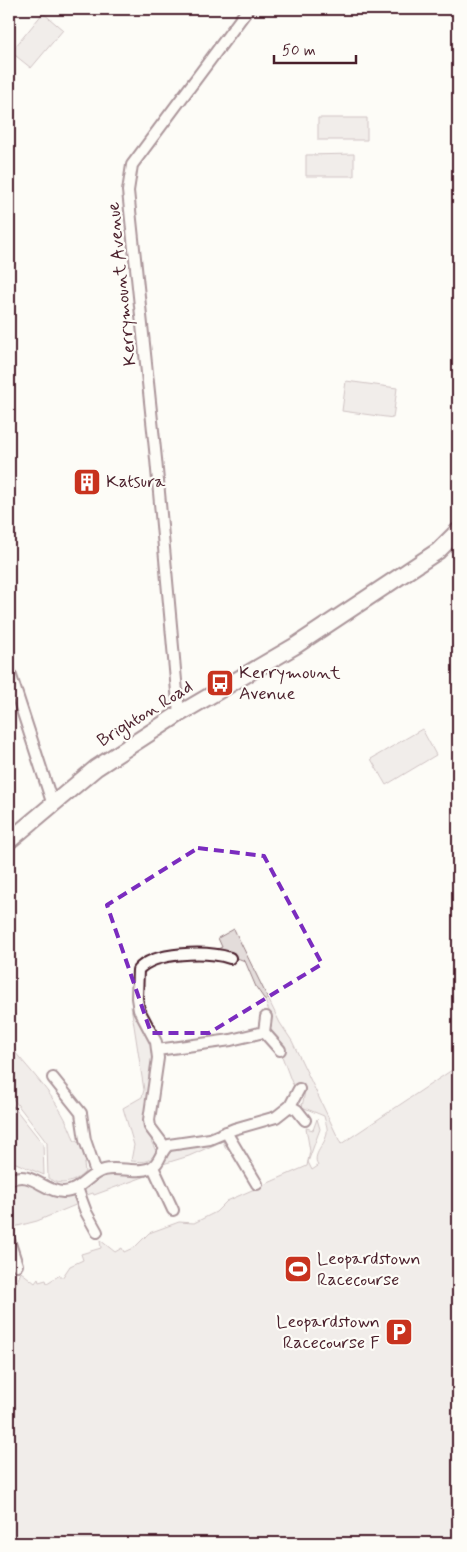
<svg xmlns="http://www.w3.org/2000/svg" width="467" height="1552" font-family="Mynerve,sans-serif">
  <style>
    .green { fill: #e3dcda; stroke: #967e82 }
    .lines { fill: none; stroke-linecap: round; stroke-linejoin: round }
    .street-casing { stroke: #4a1f2b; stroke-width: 14 }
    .secondary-casing { stroke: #4a1f2b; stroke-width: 19 }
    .street { stroke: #fdfcf7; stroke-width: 10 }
    .secondary { stroke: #fdfcf7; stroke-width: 15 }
    .marked { fill: none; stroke: #7b2cbf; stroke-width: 4; stroke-dasharray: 10 6; stroke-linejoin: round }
    .labels { text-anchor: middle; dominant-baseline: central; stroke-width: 4.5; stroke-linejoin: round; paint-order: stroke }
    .street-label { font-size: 18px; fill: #4a1f2b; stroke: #fdfcf7 }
    .poi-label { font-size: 18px; fill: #4a1f2b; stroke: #fdfcf7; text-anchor: start }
  </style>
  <rect width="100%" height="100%" fill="#fdfcf7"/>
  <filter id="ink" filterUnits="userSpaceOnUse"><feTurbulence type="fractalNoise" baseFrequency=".02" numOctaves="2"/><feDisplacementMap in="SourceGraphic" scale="10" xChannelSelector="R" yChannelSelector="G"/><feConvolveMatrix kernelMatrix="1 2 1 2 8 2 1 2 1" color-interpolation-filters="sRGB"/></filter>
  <g filter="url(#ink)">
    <path class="green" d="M43,13L63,30L31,68L11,52Z
      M318,118H367V140H318Z
      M354,154V176H306V155Z
      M346,381L397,388L393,418L342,411Z
      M422,729L436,755L386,785L371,759Z
      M234,929L280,1023L292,1041L341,1144L458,1066V1543H9V1293L13,1291L21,1272L35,1283L38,1279L39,1282L46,1280L47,1283L60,1275L62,1278L70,1266L83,1260L81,1254L101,1248L100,1240L115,1252L122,1248L124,1252L135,1247L149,1233L179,1222L194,1223L216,1212L227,1201L307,1166L310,1151L306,1128L313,1130L317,1119L320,1129L308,1162L312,1170L318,1166C311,1153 326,1146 327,1132C328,1128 325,1121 324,1116L302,1107L305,1091L295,1087L292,1083L280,1051L285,1049L270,1033L271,1017L265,1000L256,987L245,961L216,950L222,947L218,938Z
      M131,1006H134L151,1044L154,1058L148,1133L153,1139L151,1141L156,1151C151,1163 143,1162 131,1161L134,1145L123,1108L142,1097L144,1090Z
      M9,1045C33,1074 62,1103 74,1140L81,1144L87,1163L84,1164L85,1172C74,1183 61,1187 48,1178L47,1143L14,1100L9,1097Z
      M9,1101L43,1144L44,1175L11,1161L9,1158Z
      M222,1140L229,1148L226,1149L223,1141L189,1156L163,1164L169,1154L174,1149Z
      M110,1173L147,1174L149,1175L94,1195L93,1193L84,1196C83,1184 99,1176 110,1173Z
      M15,1182H28L71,1195L78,1204L37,1221L10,1228L9,1185Z"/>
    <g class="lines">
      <g class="street-casing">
        <path id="street" d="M9,670L52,802
          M179,714L156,459L128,191L132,165L248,9
          M266,1017L264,1032L280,1050
          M157,1050L231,1040L264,1032
          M53,1078L81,1113L85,1140L96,1172
          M290,1106L297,1110L305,1120
          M226,1132L257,1184
          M165,1147L150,1127L149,1120L158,1058L156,1042L139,1010L137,998L138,970C154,951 208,951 230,958
          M153,1167L173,1210
          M9,1180C31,1169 42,1191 63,1192C80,1192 88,1174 104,1170C118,1166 136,1174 150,1168C161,1164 160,1150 169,1145L210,1139L234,1129L276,1117L290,1106L299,1089
          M77,1188L86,1212L97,1232
          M9,1240L17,1265"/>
      </g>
      <g class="secondary-casing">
        <path id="secondary" d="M9,841L96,768L179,714L295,646L438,551L458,531"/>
      </g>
      <use href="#street" class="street"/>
      <use href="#secondary" class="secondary"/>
    </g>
  </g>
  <path d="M0 0H467V1552H0ZM198,848L264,856L322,964L209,1033H151L107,905Z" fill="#fdfcf7" fill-opacity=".55" fill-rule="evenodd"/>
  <path class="marked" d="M198,848L264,856L322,964L209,1033H151L107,905Z"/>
  <defs>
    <g id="building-square" transform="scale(1.4375)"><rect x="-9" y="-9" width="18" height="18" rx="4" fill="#c8321e" stroke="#fdfcf7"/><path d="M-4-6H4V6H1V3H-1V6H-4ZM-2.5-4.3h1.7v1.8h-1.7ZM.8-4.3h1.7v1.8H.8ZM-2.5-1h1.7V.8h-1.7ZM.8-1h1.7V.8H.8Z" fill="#fff"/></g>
    <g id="bus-square" transform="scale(1.4375)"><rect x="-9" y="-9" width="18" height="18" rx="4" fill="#c8321e" stroke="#fdfcf7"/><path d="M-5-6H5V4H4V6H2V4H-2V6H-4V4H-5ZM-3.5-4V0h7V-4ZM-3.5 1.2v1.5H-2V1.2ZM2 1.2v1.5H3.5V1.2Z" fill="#fff"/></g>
    <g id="stadium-square" transform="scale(1.4375)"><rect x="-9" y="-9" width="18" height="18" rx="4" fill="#c8321e" stroke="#fdfcf7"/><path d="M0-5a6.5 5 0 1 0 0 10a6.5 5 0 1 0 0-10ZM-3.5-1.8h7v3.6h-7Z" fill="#fff"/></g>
    <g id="parking-square" transform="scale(1.4375)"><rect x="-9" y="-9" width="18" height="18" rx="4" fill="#c8321e" stroke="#fdfcf7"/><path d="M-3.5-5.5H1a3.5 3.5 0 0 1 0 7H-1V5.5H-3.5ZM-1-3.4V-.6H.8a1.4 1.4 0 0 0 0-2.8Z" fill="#fff"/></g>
  </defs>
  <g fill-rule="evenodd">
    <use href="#building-square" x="87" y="482"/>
    <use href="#bus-square" x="220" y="683"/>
    <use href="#stadium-square" x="298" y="1269"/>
    <use href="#parking-square" x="399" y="1332"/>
  </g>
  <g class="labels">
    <g class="street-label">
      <text transform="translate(122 284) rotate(-96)">Kerrymount Avenue</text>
      <text transform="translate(145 714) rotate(-32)">Brighton Road</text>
    </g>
    <g class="poi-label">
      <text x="106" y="482">Katsura</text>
      <text x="239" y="673">Kerrymount<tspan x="239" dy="21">Avenue</tspan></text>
      <text x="317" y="1259">Leopardstown<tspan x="317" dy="21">Racecourse</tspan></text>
      <text x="380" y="1322" text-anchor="end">Leopardstown<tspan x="380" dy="21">Racecourse F</tspan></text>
    </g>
  </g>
  <rect width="467" height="1552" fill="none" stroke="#fdfcf7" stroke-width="30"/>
  <rect x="15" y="15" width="437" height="1522" fill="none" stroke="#4a1f2b" stroke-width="2" filter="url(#ink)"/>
  <path d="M274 55v8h82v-8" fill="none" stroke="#4a1f2b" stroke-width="2.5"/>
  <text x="282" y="55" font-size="15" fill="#4a1f2b" stroke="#fdfcf7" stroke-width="4" paint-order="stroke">50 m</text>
</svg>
